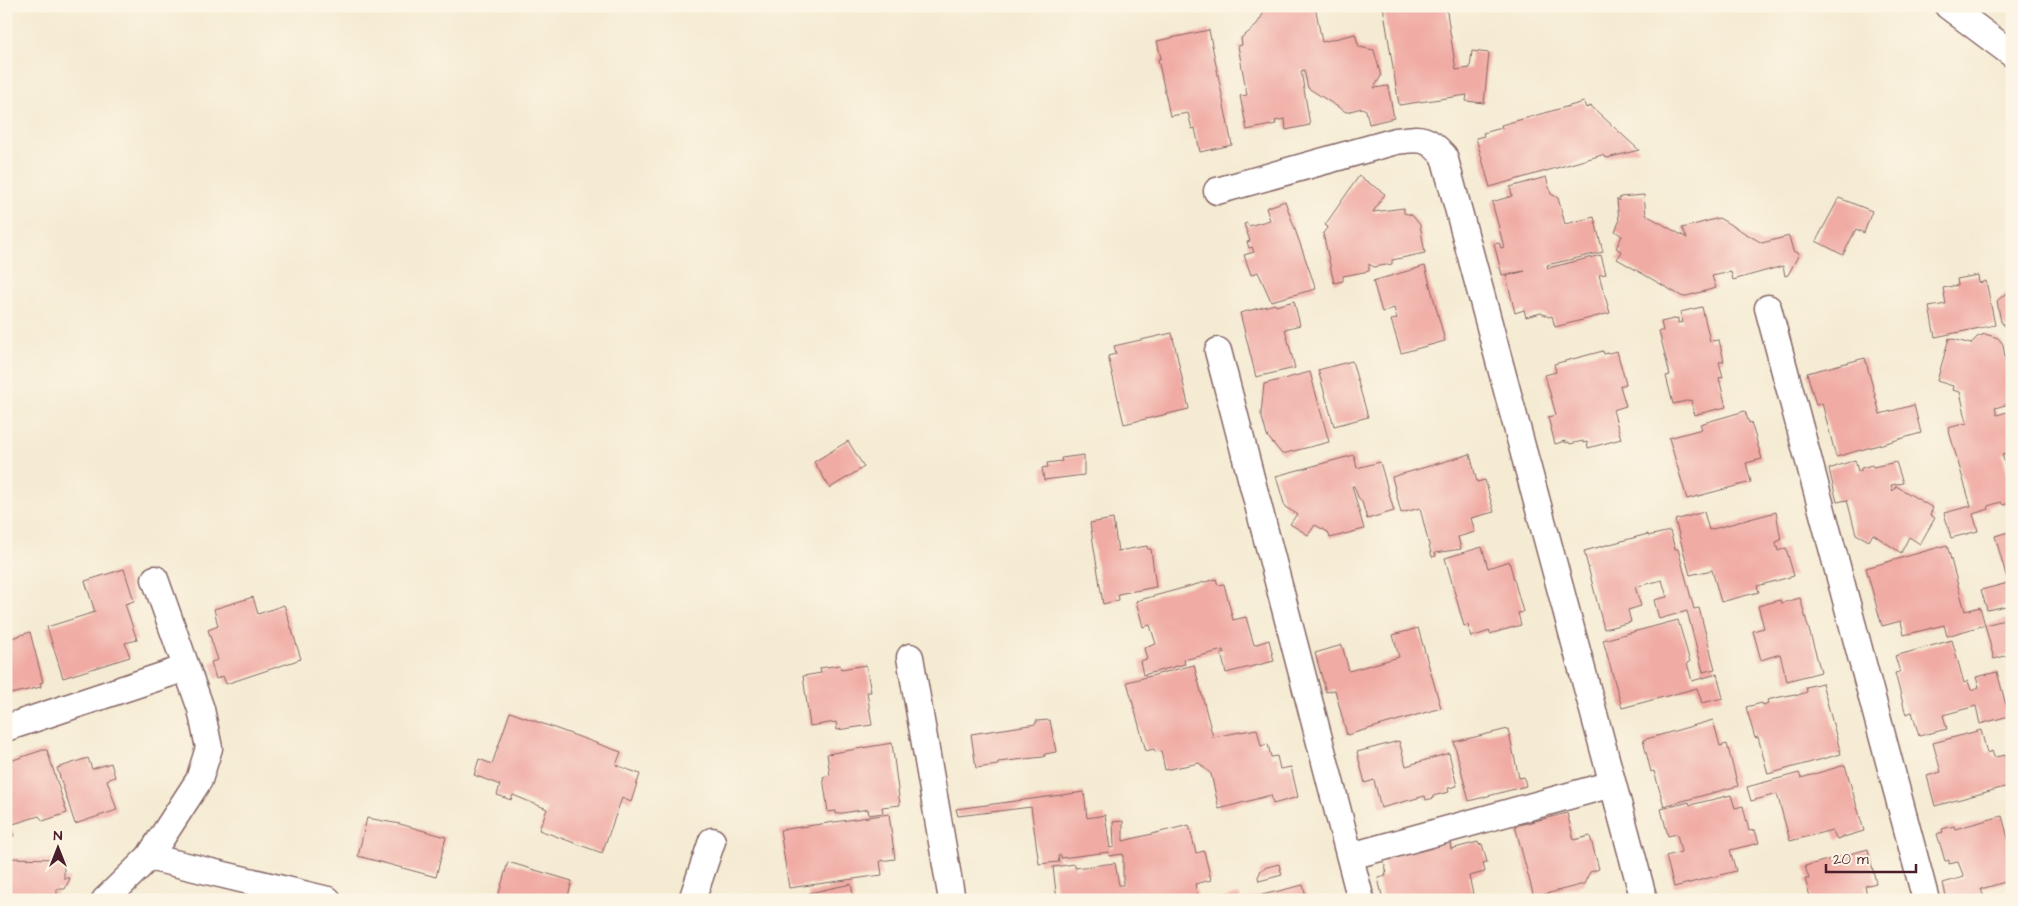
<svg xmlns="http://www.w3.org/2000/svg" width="2018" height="906" font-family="'Architects Daughter',sans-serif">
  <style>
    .building { fill: #f0aba4 }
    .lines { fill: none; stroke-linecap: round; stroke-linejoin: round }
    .street-casing { stroke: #866666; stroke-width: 29 }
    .street { stroke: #fff; stroke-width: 26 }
  </style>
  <rect width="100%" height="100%" fill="#fcf5e5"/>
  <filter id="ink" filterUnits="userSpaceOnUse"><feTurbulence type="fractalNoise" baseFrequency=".02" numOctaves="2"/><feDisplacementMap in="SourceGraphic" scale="10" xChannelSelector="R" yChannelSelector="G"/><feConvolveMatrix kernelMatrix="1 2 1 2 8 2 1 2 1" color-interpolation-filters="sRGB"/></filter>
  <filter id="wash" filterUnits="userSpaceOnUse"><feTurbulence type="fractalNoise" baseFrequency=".0096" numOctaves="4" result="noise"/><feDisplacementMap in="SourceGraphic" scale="20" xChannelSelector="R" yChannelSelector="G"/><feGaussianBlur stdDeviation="1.12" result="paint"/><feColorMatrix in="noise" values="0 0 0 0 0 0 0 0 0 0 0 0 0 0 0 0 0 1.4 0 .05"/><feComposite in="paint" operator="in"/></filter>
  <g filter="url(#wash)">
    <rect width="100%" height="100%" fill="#f5ebd3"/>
    <g id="blocks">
      <path class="building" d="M1266,6H1288L1289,9L1315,6L1322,42L1355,34L1359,47L1374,50L1381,76L1374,88L1388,86L1394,118L1369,124L1366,110L1362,108L1346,112L1308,88L1304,70L1301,71L1310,125L1286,130L1285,119L1275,121L1276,124L1247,130L1240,96L1247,95L1238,46L1242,45L1241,38L1254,28L1261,18Z
        M1383,6H1446L1456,70L1470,68L1472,51L1489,53L1484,103L1466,101L1467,95L1399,105Z
        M1209,30L1232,145L1200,152L1195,128L1192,129L1188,113L1170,116L1158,59L1161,58L1157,41Z
        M1584,102L1586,108L1591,106L1639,150L1607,158L1602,155L1490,187L1476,138L1484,136L1483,133L1502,128L1501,125Z
        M1359,176L1385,194L1373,212L1404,208V213L1412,215L1420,225L1425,253L1392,260V264L1374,267L1369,264V271L1343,276V281L1334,283L1323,233L1328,227L1325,225Z
        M1546,177L1551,194L1558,198L1565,224L1594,217L1603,252L1547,265L1548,268L1601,255L1606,274L1599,275L1610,313L1555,327L1552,316L1549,317L1541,313L1526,317L1524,310L1515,313L1506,276L1525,271L1502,275L1494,244L1499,243L1501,248L1504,247L1492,202L1512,196L1510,187Z
        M1644,195L1646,215L1687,238L1682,228L1719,218L1762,243L1789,236L1793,251L1799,254L1788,275L1785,276L1783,266L1733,280L1731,272L1712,276L1716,288L1683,297L1617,259L1622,252L1616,248L1622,236L1615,231L1619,222L1617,199L1619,201L1620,197Z
        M1839,198L1872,211L1864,233L1856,229L1843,255L1816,241Z
        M1285,201L1316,289L1271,301L1258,272L1251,275L1244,255L1254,252L1252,247L1249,248L1247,242L1250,241L1244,224L1247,223L1249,226L1270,220L1266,208Z
        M1425,266L1445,341L1401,353L1391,320L1397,319L1394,308L1382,312L1373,281Z
        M1978,275L1979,283L1986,281L1995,325L1935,337L1929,307L1946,304L1943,288L1958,285L1957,279Z
        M2012,288V334L2001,322L1997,301Z
        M1294,301L1300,325L1285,329L1295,368L1256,377L1240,313L1275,304L1276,306Z
        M1702,307L1710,341L1719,340L1724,361L1719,362L1723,377L1719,378L1726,407L1694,415L1691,400L1673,404L1666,376L1670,375L1659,331H1663L1661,322L1678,318V323L1683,322L1680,312Z
        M1172,333L1189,409L1124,424L1108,356L1116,354L1114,346Z
        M1985,334L1998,338L2003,344L2005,358L2012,357V403L1995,408L1997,415L2010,411L2012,416V451L2002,454L2012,488V502L2003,505L2001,502L1988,506L1989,509L1973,514L1978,531L1951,538L1944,513L1971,506L1948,428L1967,423L1960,392L1952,390L1953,386L1937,381L1949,338L1971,344L1977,337Z
        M1603,351L1604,354L1617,351L1626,384L1620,386L1626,406L1613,410L1621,439L1588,448L1587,442L1583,443V441L1570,444L1569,442L1566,443L1565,441L1555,444L1548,417L1556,415L1545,375L1556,372L1554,364Z
        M1865,358L1880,414L1914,405L1921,433L1836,457L1822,403L1816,405L1807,373Z
        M1352,361L1368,417L1334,426L1318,370Z
        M1310,372L1329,442L1282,454L1267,436L1261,414L1264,384Z
        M1745,411L1749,423L1751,422L1762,459L1746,463L1751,482L1687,499L1669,438L1702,429L1700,424Z
        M848,441L864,467L830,488L814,462Z
        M1470,454L1477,482L1485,480L1494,512L1471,518L1475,532L1458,537L1461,549L1435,553L1436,556L1432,557L1420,508L1401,513L1392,477Z
        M1084,455V475L1044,480L1042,468L1048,467L1047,463L1062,461L1061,458Z
        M1354,455L1357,468L1380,462L1394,511L1367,519L1362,502L1358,497L1354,486H1352L1364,529L1330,538L1328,532L1315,525L1308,535L1290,524L1297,514L1285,507L1276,476Z
        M1855,460L1858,471H1861V468L1872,465L1873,467L1896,462L1903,483L1891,485L1893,491L1896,486L1933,508L1930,515L1935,518L1920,544L1909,537L1901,553L1873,534L1869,541L1856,534L1847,500L1837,502L1829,469Z
        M1704,512L1709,530L1776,512L1781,540L1776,542L1778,551L1786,548L1794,576L1757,586L1759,592L1721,602L1712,570L1690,575L1675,520Z
        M1113,519L1118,551L1147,546L1148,549H1151L1156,587L1118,594L1119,600L1103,604L1090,523Z
        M1670,531L1675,549H1678L1694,609L1699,608L1715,669L1703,672L1687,611L1659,619L1654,600L1667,597L1662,580L1635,587L1641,606L1628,610L1631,622L1604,629L1584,551L1648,534V536Z
        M2012,531V581L2008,582L1995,536Z
        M1947,545L1965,611L1980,607L1985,625L1947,636L1944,625L1904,635L1901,621L1882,626L1866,568Z
        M1482,547L1488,568L1509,561L1523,612L1518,613L1521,625L1493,633L1490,634V631L1471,637L1468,625L1464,626L1445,558Z
        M124,569L134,601L125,604L137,640L125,643L130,657L63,678L47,627L95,612L85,581Z
        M1216,579L1218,585L1224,584L1233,620L1246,617L1254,645L1269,640L1274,661L1226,673L1221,653H1224L1223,650L1184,660L1185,664L1143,675L1140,661L1147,659L1144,648L1156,644L1150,625L1143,627L1136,601Z
        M2012,582V608L2007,609L2006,606L1987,610L1981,590Z
        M253,597L258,614L284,605L301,659L226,684L223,676L216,679L211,662L218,660L208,630L218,626L214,609Z
        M1800,598L1821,672L1787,681L1780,654L1761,660L1753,631L1764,628L1758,606L1780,600L1781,603Z
        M2012,618V654L1994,659L1985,625Z
        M1678,620L1690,662L1687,663L1692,681L1717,674L1723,698L1702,703L1697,688L1622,708L1603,640Z
        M1418,628L1441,708L1347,735L1335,690L1326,692L1315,653L1342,645L1349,671L1399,657L1393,635Z
        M30,632L43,682L40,683L41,687L6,695V640Z
        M1952,640L1964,683L1968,681L1971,690L1979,687L1976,677L1997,672L2009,716L1980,724L1976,706L1943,715L1947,729L1919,736L1912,712L1906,714L1905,711L1895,673L1900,672L1895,656Z
        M840,665L841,669L866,665L871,692H867L872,725L837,730L836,722L810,726L803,676L821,673L820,668Z
        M1194,665L1213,737L1257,729L1261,746L1268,744L1271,757L1277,756L1280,769L1291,767L1298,797L1273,804L1271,795L1219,809L1211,774L1199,763L1165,770L1161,751L1155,752L1154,749L1146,751L1127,682Z
        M1822,683L1841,754L1768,774L1758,737L1755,738L1746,707L1762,703L1763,705L1768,703L1767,700L1780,697L1795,694V696L1807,692L1806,687Z
        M510,712L621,752L616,765L640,774L631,802L622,798L602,853L539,830L547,809L513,795L511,800L497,795L500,785L474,775L479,759L492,764Z
        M1050,720L1056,752L1045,754V756L1043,757L998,762V765L976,768L971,734L1036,724V721Z
        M1713,720L1720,746L1727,744L1738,786L1664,806L1654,771L1651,772L1643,740Z
        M1508,729L1519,778L1524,777L1526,786L1469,801L1454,742Z
        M1981,730L1987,753L1992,751L1994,757L2012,754V785L1935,806L1927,776L1941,772L1933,743Z
        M1399,741L1406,766L1449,753L1457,786L1448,788L1449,792L1433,796L1434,798L1426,800L1425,796L1381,808L1374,780L1365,783L1357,752Z
        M892,743L900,805L882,807L883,813L869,815L868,809L836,814V811L828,812L823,777L830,775L827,754Z
        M43,750H47L67,813L43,821L39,816L10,825L14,836L6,838V770L10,769L7,762Z
        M88,758L92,769L111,763L115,777L107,780L117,810L75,824L57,768Z
        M1845,765L1864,831L1837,839L1832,830L1790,841L1777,794L1751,801L1747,787L1799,773L1801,778Z
        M1084,792L1087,818L1105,815L1110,848L1114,847L1113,822L1123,821V841L1189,825L1196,853L1204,851L1211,880L1195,884L1198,898L1192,900H1057L1053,867L1075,864V868L1115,863L1119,885H1123V854L1109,856V852L1061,858V855L1058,856L1059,862L1039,864L1031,807L958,816L956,809Z
        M1731,795L1735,808L1743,806L1749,831L1755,830L1759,843L1730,850L1736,871L1674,887L1666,856L1681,852L1677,834L1668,836L1661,809L1689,802L1690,805Z
        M1567,813L1574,840L1590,836L1599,869L1590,872L1584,884L1534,897L1515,826Z
        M889,814L895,859L880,861L882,875L789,888L780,830Z
        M2002,816L2012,852V880L1981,889L1984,897L1975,900H1947L1943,883L1964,877L1958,862L1949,864V860L1945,861L1937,834L1943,832L1942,829L1954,826L1955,829Z
        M367,818L400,824L446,837L436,877L358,856Z
        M1450,842L1451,849L1478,842L1479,845L1482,844L1487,862L1483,863L1485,872L1469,876L1473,894L1466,896L1467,900H1392L1391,898L1383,900L1378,878L1386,876L1385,873H1387L1382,857Z
        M1868,849L1876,883L1865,886L1868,900H1811L1805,879H1809L1805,866Z
        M6,858L64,859V878H70L65,889H57V900H6Z
        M508,862L572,881L567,900H497Z
        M1279,864L1282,875L1259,881L1258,877L1261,870L1267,867Z
        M851,884L854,900H810L809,893Z
        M1303,885L1307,900H1246V899Z
        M1239,894L1241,900H1219V899Z
        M1731,895L1732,900H1716V899Z"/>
    </g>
  </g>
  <g filter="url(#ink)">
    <use href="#blocks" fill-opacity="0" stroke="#866666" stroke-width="1"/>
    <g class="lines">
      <g class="street-casing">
        <path id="street" d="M1948,6L2012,54
          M1217,191L1396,141C1420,138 1427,136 1444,156L1644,900
          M1768,308L1926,900
          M1218,351L1361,900
          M910,657L952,900
          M6,728L186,668
          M1351,856L1612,784
          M149,857L328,900
          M105,900L149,857L199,780L209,748L201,709L155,579
          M692,900L712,841"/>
      </g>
      <use href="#street" class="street"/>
    </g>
  </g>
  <rect width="2018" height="906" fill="none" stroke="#fcf5e5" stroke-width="25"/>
  <g transform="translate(58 848)" stroke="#fcf5e5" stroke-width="4" paint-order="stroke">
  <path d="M0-4L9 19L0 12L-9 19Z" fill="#4a1f2b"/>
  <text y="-8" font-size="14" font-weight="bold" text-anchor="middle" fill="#4a1f2b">N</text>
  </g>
  <path d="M1826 864v8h90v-8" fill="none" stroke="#4a1f2b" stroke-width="2.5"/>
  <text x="1833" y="864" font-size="15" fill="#4a1f2b" stroke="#fcf5e5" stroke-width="4" paint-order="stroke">20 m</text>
</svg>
